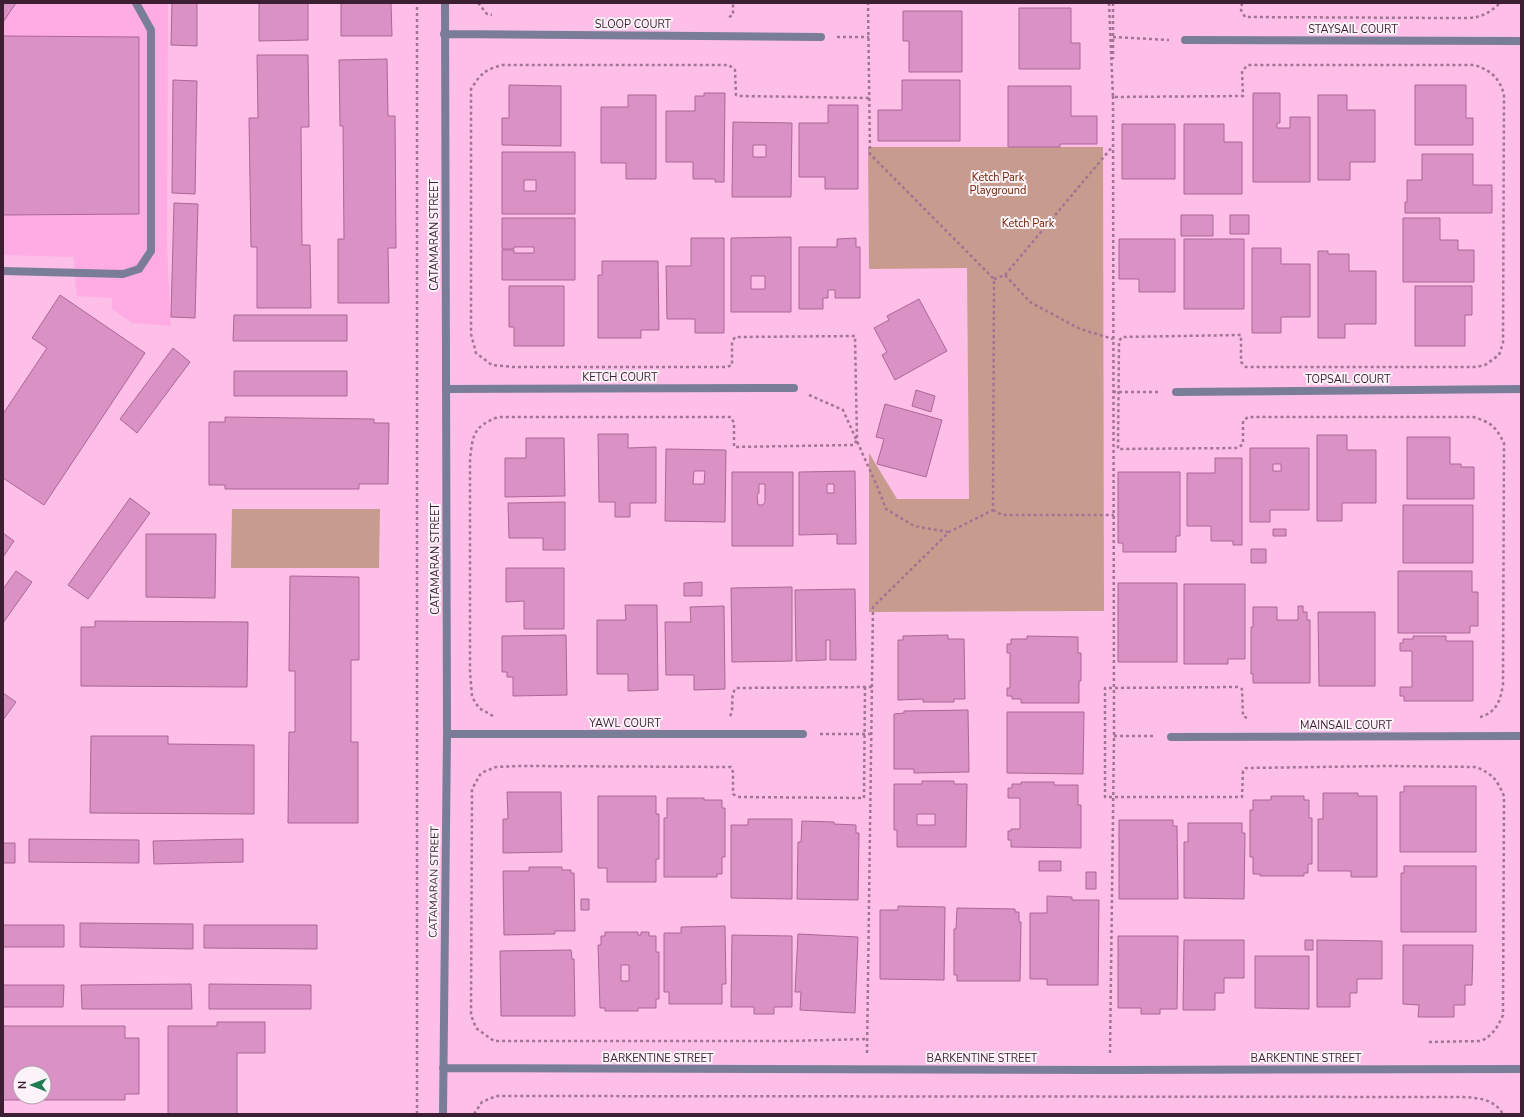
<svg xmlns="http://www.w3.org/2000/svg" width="1524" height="1117" font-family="'Nunito Sans',sans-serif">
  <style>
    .built { fill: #fface5 }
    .green { fill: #c79c8e }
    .building { fill: #da91c3; stroke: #ac6697; fill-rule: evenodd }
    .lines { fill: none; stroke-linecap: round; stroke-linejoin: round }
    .path { stroke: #a27493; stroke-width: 2.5; stroke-dasharray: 3 3; stroke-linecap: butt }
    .lane { stroke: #797d98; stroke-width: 8 }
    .street { stroke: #797d98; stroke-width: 8 }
    .labels { text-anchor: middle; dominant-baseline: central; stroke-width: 4; stroke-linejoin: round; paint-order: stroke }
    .street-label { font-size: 11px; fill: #3c1f33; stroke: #fbf3f8 }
    .park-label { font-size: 11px; fill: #732100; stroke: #fbf3f8 }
  </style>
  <rect width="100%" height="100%" fill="#fdbfe8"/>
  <path class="built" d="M3,3H168L167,246L171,326L132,323L112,309V298L77,296L76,288L74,257L3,255Z"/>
  <path class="green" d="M868,147H1103L1104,611L869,612V453L897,499H969L967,268L869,269Z
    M232,509H380L379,568H231Z"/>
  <path class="building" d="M3,3H16L3,22Z
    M172,3H197V46L171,45Z
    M259,3H308V40L259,41Z
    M341,3H391L392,36H341Z
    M1019,8H1071V43H1080V69H1019Z
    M903,11H962V72H909V41H903Z
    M3,36L139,37V214L3,215Z
    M257,55H308L309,127H301L302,245H310L311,308H257V247H251L249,118H258Z
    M387,59L388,116H395L396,248H388L389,303H338V239H344L343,126H340L339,60Z
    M173,80L197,81L195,194L172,193Z
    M902,80H960V141H878V110H902Z
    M509,85L561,86V146L502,145V118H509Z
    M1415,85H1466V118H1473V145H1415Z
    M1008,86H1071V116H1097V144H1060V147H1008Z
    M704,93H725L724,182H715V179H693V162H666V111H695V96H704Z
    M1253,93H1280V123H1277V128H1290V117H1310V182H1253Z
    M628,95H656V179H626V163H601V107H628Z
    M1318,95H1347V110H1375V162H1350V180H1318Z
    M828,105H858V189H825V177H799V123H828Z
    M733,122L792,123L791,197H732ZM753,145H766V157H753Z
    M1122,124H1175V179H1122Z
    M1184,124H1224V142H1242V194H1184Z
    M502,152H575V214H502ZM524,180H536V191H524Z
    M1422,154H1473V185H1492V213H1405V202H1407V180H1422Z
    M174,203L198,204L195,318L171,317Z
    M1181,215H1213V236H1181Z
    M1230,215H1249V234H1230Z
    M502,218H575V280H502V250H514V253H534V247H514V249H502Z
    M1403,218H1440V240H1458V250H1474V282H1403Z
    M791,237V312H731V238ZM751,276H765V289H751Z
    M691,238H724V333H695V319H667L666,266H691Z
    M856,238V247H860V298H835V290H828V298H823V309H799V247H837V239Z
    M1119,239H1175V292H1139V279H1119Z
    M1184,239H1244V309H1184Z
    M1252,248H1281V264H1310V317H1281V333H1252Z
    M1318,251H1328V254H1349V271H1376V324H1345V338H1318Z
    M602,261H658L659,330H641V338H598V275H602Z
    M509,286H564V346H514V327H509Z
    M1415,286H1472V315H1465V346H1415Z
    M60,295L145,353L44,505L3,478V414L47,348L32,338Z
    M919,299L947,351L895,380L882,355L887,352L874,328L889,320L887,316Z
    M234,315H347V341H233Z
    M173,348L190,362L137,433L120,419Z
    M234,371H347V396H234Z
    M916,390L935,396L931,412L912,406Z
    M885,404L942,420L926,477L877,464L884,439L876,437Z
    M225,417L374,419V423H389L388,484H359V489H225V485H209V422H225Z
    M598,434H628V448L656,447V503H630V517H615V502H599Z
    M1317,435H1347V450H1376V503H1342V521H1317Z
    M1407,437H1450V464H1461V467H1474V499H1407Z
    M526,438H564L565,496L505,497V458H526Z
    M1250,448H1309V510H1270V522H1250ZM1273,464H1281V471H1273Z
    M666,449L726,450L725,522L665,521ZM694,471H705L704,484H693Z
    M1215,458H1242V545H1233V541H1211V526H1187V473H1215Z
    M855,471L856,544H837V534L799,535V472ZM827,484H834V493H827Z
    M732,472H793V546H732ZM759,484H765V502L763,505H758L757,495L759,493Z
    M1118,472H1180V536H1176V552H1123V543H1118Z
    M130,498L150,513L88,599L68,585Z
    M565,502V550H543V538H509L508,503Z
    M1403,505H1473V563H1403Z
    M1273,529H1286V536H1273Z
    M3,533L14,541L3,557Z
    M146,534H216L215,598L146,597Z
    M1251,549H1266V563H1251Z
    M506,568H564V629H524V601L506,602Z
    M16,571L32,582L3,623V589Z
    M1398,571H1472V592H1478V626H1470V633H1398Z
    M290,576L359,577V660H351V742H358V823H288L289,732H295V671H289Z
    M702,582V596H684V583Z
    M1118,583H1177V662H1118Z
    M1184,584H1245V659H1228V664H1184Z
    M792,587V661L732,662L731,588Z
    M855,589L856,660H830V640H826V660L796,661L795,590Z
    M625,605H657L658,690L628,691V674H597V620H626Z
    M724,606L725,689L694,690V675H666L665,622H691L690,607Z
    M1298,606H1303V612H1307V620H1310V683H1253V674H1251V627H1253V607H1277V620H1298Z
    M1318,612H1375V686H1319Z
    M95,621L248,622L247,687L81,686V627H95Z
    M566,635L567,695L513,696V677H507V672H502V636Z
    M948,635V639H964L965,699H954V702H923V699L898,700V640H903V636Z
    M1027,636L1078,637V653H1081V681H1079V703H1021V699H1012V696H1007V688H1010V653H1007V644H1011V639H1027Z
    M1413,636H1446V641H1473V701H1404V696H1400V687H1412V651H1400V643H1403V639H1413Z
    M3,693L16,702L3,720Z
    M968,710L969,772L914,773V769H894V714L904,713V711Z
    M1007,712H1084L1083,774L1007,773Z
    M91,736H168V744L254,745V814L90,813Z
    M922,781H954V784H967L966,847H897V830H894V784H922ZM917,814H935V825H917Z
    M1021,782H1054V785H1078V805H1081V848L1011,847V840H1008V831H1011V829H1020V798H1008V788H1012V784H1021Z
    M1404,786H1476V852H1400V792H1404Z
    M507,792H561L562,852L503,853V819H508Z
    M1323,793H1358V796H1377V877H1351V871H1318V819H1323Z
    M598,796H656V814H659V859H656V882H607V868H598Z
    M1271,796H1304V800H1309V818H1312V864H1308V873H1304V876H1260V874H1253V857H1250V810H1253V800H1271Z
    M667,798H704V800H722V808H725V857H722V874H717V877H664V818H667Z
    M748,819H792V899L731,898V825H748Z
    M1119,820H1173V826H1177L1178,899H1119Z
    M802,821L834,822V824L856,825V833H859L858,900L797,899L798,842H801Z
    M1188,823H1242V833H1245L1244,899L1184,898V842H1188Z
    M29,839L139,840V863L29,862Z
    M243,839V862L154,864L153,841Z
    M3,843H15V863H3Z
    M1039,861H1061V871H1039Z
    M1404,866H1476V932H1401V873H1404Z
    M529,867H562V870H571V873H574L575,931H555V934L504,935L503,871H529Z
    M1086,872H1096V889H1086Z
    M1047,896L1072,897V900H1099L1098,985H1047V979H1030V913H1047Z
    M581,899H589V910H581Z
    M898,906L945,907L944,980L880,979V910H898Z
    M957,908L1015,909V912H1019V922H1021L1020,981H957V975H954V929H956Z
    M80,923L193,924V949L80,947Z
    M3,925H64V947H3Z
    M204,925H317V949L204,948Z
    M725,926L726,984H722V1004H669V992H664V933H681V927Z
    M605,932H638V935H641V932H649V936H656V952H659V999H656V1008H638V1011H605V1008H600L598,945H601V936H605ZM621,965H629V981H621Z
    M798,934L858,937L855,1013L800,1010L801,992H795Z
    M732,935L792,936V1007H774V1014H754V1007H731Z
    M1118,936H1178L1177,1009H1160V1014H1141V1008H1118Z
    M1184,940H1244V978H1224V993H1215V1010H1183Z
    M1305,940H1313V950H1305Z
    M1317,940L1382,941V979H1357V993H1350V1007H1317Z
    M1403,945H1473L1472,985H1465V1005H1454V1017H1418L1419,1005L1403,1004Z
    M571,950L572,959H574L575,1016H501L500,951Z
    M1255,956H1309V1009L1255,1008Z
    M191,984L192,1009H82L81,985Z
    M209,984L311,985V1009H209Z
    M3,985H64L63,1007H3Z
    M217,1022H265V1053H237V1114H168V1026H217Z
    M3,1026H125V1038H139V1094H125V1100H3ZM20,1073H44V1097H20Z"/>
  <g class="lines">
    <path class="path" d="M478,3L487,14L492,15
      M1109,3L1113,97L1243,96L1242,71L1248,65H1475C1493,72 1498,77 1504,94L1503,343L1499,355L1485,365L1476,367H1246L1241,362V335L1122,337L1119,341L1118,449L1238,448L1243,444V421L1248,417H1473C1491,422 1496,427 1504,443L1503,685C1500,701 1497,712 1480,717
      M1113,3V59
      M1242,3L1241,10L1245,17L1450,18C1474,18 1482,20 1500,3
      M729,17L733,15V3
      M837,37H869
      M1113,37L1169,40
      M1005,275L1113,146
      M994,279L1005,275L1030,302L1080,329L1113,339
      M1113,392H1159
      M809,395L843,410L877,486L886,509L914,526L948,532
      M993,510L1002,515H1114
      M865,687L864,798L738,797L733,794V772L731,767L520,766L496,767L481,773L472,789L471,1015L476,1028L494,1041H790L867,1039
      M493,716L479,708L472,697L470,671V459C473,434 473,427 498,417H731L734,423V447L854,445L857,440L855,336L735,337L732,342V365L727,367H513L492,365L476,353L471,334V89C481,73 485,70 502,65H729L735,70L736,95L739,96L869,98
      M730,716C735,708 729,696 736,688L872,687
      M1247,718L1243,716L1242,689L1238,687L1105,688V797H1242L1243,771L1246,768L1387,766L1476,767C1493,774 1497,780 1504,796L1503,1015C1498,1027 1492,1036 1481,1041L1429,1042
      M820,734H871
      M1114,736H1154
      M867,1053L873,607L949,532L993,510L994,279L870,154L868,3
      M1110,1053L1114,736L1113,96
      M417,1114V3
      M474,1114L482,1102L496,1096L1463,1097C1479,1098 1494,1099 1503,1114"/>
    <path class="lane" d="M3,271L123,274L139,269L151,251V30L136,3"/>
    <path class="street" d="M444,34L821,37
      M1185,40L1521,41
      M446,389L794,388
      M1176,392L1521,389
      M447,734H803
      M1171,737L1521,736
      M443,1068L1110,1070L1521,1069
      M443,1114L447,734L445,3"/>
  </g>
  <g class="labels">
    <g class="street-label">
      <text x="633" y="24">SLOOP COURT</text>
      <text x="1353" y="29">STAYSAIL COURT</text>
      <text transform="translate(434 235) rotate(-90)">CATAMARAN STREET</text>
      <text x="620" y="377">KETCH COURT</text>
      <text x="1348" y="379">TOPSAIL COURT</text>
      <text transform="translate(435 559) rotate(-90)">CATAMARAN STREET</text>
      <text x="625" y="723">YAWL COURT</text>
      <text x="1346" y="725">MAINSAIL COURT</text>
      <text transform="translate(434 882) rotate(-89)">CATAMARAN STREET</text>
      <text x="658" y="1058">BARKENTINE STREET</text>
      <text x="982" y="1058">BARKENTINE STREET</text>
      <text x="1306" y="1058">BARKENTINE STREET</text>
    </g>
    <g class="park-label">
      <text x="998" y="177">Ketch Park<tspan x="998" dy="13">Playground</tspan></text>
      <text x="1028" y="223">Ketch Park</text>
    </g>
  </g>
  <rect width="1524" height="1117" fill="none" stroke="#3c1f33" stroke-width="8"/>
  <g transform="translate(32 1085) rotate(270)"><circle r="19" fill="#fbf3f8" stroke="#af9ea9"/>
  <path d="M0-3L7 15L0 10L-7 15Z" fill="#1f7c52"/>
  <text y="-6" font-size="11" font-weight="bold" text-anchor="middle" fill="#3c1f33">N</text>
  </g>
</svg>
